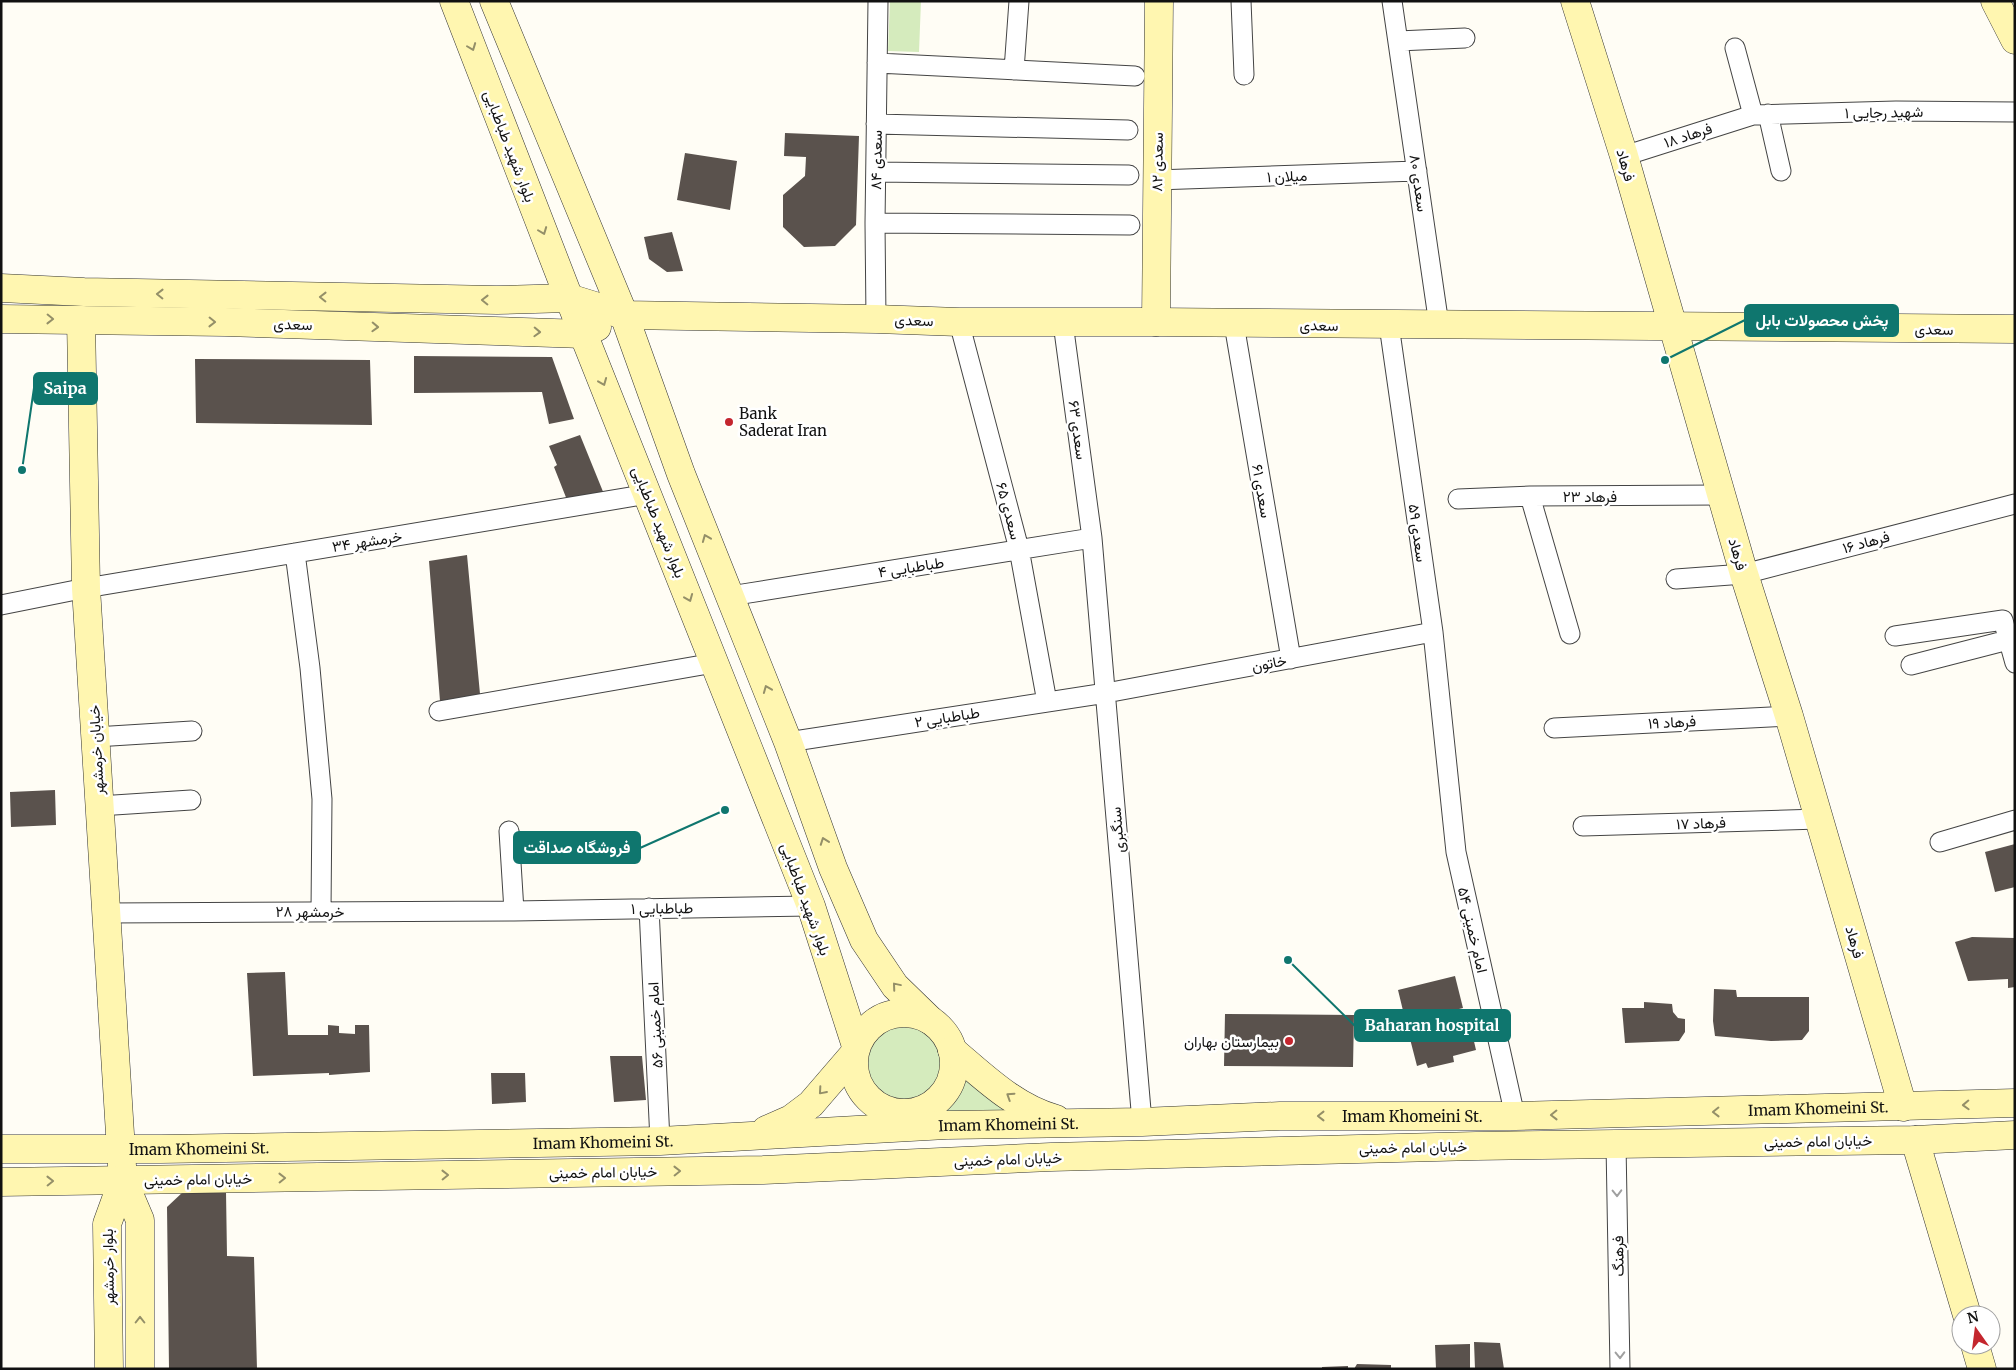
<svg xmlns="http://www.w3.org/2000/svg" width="2016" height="1370" font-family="Merriweather,Vazirmatn,serif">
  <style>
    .grass { fill: #d5ebbd }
    .building { fill: #5a524d }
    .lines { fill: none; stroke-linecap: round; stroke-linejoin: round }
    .street-casing { stroke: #444; stroke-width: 21 }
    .secondary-casing { stroke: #333; stroke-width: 29 }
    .street { stroke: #fff; stroke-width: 19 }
    .secondary { stroke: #fff6b0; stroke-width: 28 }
    .oneway { stroke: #948f68 }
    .oneway2 { stroke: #a0a0a0 }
    .poi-dot { fill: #c4262e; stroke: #fff; stroke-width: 2 }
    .labels { text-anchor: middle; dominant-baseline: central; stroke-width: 5; stroke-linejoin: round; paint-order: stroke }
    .street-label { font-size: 15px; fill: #111; stroke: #fff }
    .poi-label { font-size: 15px; fill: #111; stroke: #fff; text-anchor: start }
    .leader { fill: none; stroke: #0f766e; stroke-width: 2 }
    .callout-dot { fill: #0f766e; stroke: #fff; stroke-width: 2 }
    .callout { fill: #0f766e; stroke: #0f766e; stroke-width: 2 }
    .callout-label { font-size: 16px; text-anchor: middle; font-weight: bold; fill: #fff }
  </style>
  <rect width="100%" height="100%" fill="#fffdf5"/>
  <path class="grass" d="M890,1H921L919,52L888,51Z
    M867 1064a37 37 0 1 1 74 0a37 37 0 1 1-74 0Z
    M967,1072L1017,1115L945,1111C958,1096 964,1092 967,1072Z"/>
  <path class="building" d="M785,133L859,136L856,225L835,246L804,247L783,227V195L805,176L806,157L784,156Z
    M685,153L737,161L730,210L677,200Z
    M672,232L683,271L667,272L649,259L644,237Z
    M414,356L552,357L574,419L549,424L542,392L414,393Z
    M195,359L370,360L372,425L196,423Z
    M580,435L606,499L569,505L554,467L557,465L549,446Z
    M467,555L480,694L440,701L429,561Z
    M55,790L56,825L11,827L10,792Z
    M2015,844V887L1995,892L1985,852Z
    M1972,937L2015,938V987L2008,988V979L1968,981L1955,942Z
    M285,972L288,1035H328V1025L339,1026V1033L355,1034V1025H369L370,1072L329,1075V1073L253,1076L247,973Z
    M1455,976L1463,1008L1451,1011L1455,1023L1469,1020L1476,1050L1453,1056L1454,1062L1428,1068L1426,1063L1417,1066L1409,1035L1420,1033L1417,1020L1406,1023L1398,990Z
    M1714,989L1736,990L1737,997H1809V1031L1802,1040L1771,1041L1715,1036L1713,1021Z
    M1644,1002L1672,1004L1673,1012L1678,1018L1685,1019V1032L1679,1041L1625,1043L1622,1008H1644Z
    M1225,1014L1354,1015L1353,1067L1224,1066Z
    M610,1056H642L646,1100L614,1102Z
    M491,1073H525L526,1102L492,1104Z
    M184,1191L226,1192L227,1256L254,1257L257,1369H169L167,1207Z
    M1474,1342L1500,1343L1504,1369H1475Z
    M1470,1344V1369H1436L1435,1345Z
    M1357,1364L1391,1365V1369H1354Z
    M1348,1366V1369H1322V1367Z"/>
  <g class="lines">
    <g class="street-casing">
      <path id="street" d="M1241,1L1244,75
        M1392,1L1439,325
        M1398,41L1465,38
        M1735,48L1753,115
        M877,63L1135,76
        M1014,70L1019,1
        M1768,114L1781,171
        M876,124L1128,130
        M1624,156L1753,115L1896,111L2015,112
        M876,172L1129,175
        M1156,180L1417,171
        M875,223L1130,225
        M876,319L875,223L878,1
        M959,322L1019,549L1047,702
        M1063,323L1092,538L1142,1122
        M1234,324L1291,659
        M1389,325L1433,632L1456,852L1515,1116
        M1530,496L1570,634
        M1458,499L1530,496L1721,495
        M295,553L310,668L322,799L321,911
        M1676,579L1744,574L2015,504
        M730,596L1092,538
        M1,605L86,588L648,494
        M1895,636L2003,620L2015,663
        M1911,665L2008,640
        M439,711L714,663
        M1554,728L1789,716
        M95,737L192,731
        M788,742L1106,693L1433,632
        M99,806L191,800
        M1583,826L1819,819
        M509,831L514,911
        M1940,842L2015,820
        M649,908L660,1141
        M106,913L514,911L811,906
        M1616,1144L1620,1369"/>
    </g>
    <g class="secondary-casing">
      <g id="secondary">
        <path d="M454,1L569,298L811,906L856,1046"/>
        <path d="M494,1L624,315L681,474L788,742L833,868L864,940L895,986L930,1020"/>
        <path d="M1575,1L1624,156L1744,574L1789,716L1903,1107"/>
        <path d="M1995,1L2015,40"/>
        <path d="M1,288L84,292L497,300L569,298L624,315L876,319L959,322H1156L2015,329"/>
        <path d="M1,319L225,322L584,334L597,327"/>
        <path d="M81,320L86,588L122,1166"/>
        <path d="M1156,322L1159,1"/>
        <circle cx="904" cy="1063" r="50"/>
        <path d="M952,1050C984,1077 1015,1108 1056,1119"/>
        <path d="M766,1130L791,1119L811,1104L854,1054"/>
        <path d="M1915,1140L1967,1315"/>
        <path id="s1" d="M1,1149H161L660,1141L946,1125L1142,1122L1280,1116H1515L2015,1103"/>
        <path d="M1,1182L763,1170L1051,1157L1243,1152L1476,1146L1915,1140L2015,1135"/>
        <path d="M1975,1345L1982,1369"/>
        <path d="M109,1369L107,1224L123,1180L140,1220V1369"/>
      </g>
    </g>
    <use href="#street" class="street"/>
    <use href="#secondary" class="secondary"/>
  </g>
  <defs><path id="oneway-chevron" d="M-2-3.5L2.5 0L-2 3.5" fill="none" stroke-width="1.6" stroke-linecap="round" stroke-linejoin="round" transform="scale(1.25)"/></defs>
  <g class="oneway">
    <use href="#oneway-chevron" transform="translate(472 47) rotate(69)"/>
    <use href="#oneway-chevron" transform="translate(543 231) rotate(69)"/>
    <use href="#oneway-chevron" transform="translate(160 294) rotate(-179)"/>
    <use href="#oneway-chevron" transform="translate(323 297) rotate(-179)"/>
    <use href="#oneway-chevron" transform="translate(485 300) rotate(-179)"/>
    <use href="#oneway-chevron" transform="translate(50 319) rotate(1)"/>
    <use href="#oneway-chevron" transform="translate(212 322) rotate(1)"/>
    <use href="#oneway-chevron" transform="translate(375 327) rotate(2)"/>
    <use href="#oneway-chevron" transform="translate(537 332) rotate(2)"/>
    <use href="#oneway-chevron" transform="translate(603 382) rotate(68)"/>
    <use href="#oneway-chevron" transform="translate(706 538) rotate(-112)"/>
    <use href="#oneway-chevron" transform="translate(689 598) rotate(68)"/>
    <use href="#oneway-chevron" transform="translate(767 689) rotate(-112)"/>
    <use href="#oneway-chevron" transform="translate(824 841) rotate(-110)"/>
    <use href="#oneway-chevron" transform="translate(896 986) rotate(-130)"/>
    <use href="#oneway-chevron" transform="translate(822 1091) rotate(131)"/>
    <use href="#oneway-chevron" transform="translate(1010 1096) rotate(-147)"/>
    <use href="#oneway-chevron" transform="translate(1966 1105) rotate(178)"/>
    <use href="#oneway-chevron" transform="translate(1716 1112) rotate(179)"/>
    <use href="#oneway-chevron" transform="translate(1554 1115) rotate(179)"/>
    <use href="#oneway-chevron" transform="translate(1321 1116) rotate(-180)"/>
    <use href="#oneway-chevron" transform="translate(677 1171) rotate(-1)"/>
    <use href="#oneway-chevron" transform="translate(445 1175) rotate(-1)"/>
    <use href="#oneway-chevron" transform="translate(282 1178) rotate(-1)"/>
    <use href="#oneway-chevron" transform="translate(50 1181) rotate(-1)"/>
    <use href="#oneway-chevron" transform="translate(140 1320) rotate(-90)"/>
  </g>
  <g class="oneway2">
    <use href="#oneway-chevron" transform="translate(1617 1193) rotate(89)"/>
    <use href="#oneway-chevron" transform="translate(1620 1355) rotate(89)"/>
  </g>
  <g class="poi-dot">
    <circle cx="729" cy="422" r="5"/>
    <circle cx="1289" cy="1041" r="5"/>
  </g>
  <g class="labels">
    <g class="street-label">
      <text transform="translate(1884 112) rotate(-1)">شهید رجایی ۱</text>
      <text transform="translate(1688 135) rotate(-18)">فرهاد ۱۸</text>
      <text transform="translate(510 146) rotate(69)">بلوار شهید طباطبایی</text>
      <text transform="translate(876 160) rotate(-89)">سعدی ۸۴</text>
      <text transform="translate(1157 162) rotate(-89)">سعدی ۸۲</text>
      <text transform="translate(1626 165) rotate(74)">فرهاد</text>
      <text transform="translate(1287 176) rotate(-2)">میلان ۱</text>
      <text transform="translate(1419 183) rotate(82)">سعدی ۸۰</text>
      <text transform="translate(914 320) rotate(2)">سعدی</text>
      <text transform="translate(293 324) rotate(2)">سعدی</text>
      <text transform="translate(1319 325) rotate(1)">سعدی</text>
      <text transform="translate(1934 329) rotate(1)">سعدی</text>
      <text transform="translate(1078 430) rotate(82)">سعدی ۶۳</text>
      <text transform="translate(1262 491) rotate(80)">سعدی ۶۱</text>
      <text x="1590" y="496">فرهاد ۲۳</text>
      <text transform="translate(1009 511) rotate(75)">سعدی ۶۵</text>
      <text transform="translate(659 522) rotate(68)">بلوار شهید طباطبایی</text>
      <text transform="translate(1418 533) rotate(82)">سعدی ۵۹</text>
      <text transform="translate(367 541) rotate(-9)">خرمشهر ۳۴</text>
      <text transform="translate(1866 542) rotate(-15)">فرهاد ۱۶</text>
      <text transform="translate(1738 554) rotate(74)">فرهاد</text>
      <text transform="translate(911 567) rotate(-9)">طباطبایی ۴</text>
      <text transform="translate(1269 663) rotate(-11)">خاتون</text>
      <text transform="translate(947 717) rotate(-9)">طباطبایی ۲</text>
      <text transform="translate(1672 722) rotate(-3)">فرهاد ۱۹</text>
      <text transform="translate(96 750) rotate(-93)">خیابان خرمشهر</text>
      <text transform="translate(1701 823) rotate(-2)">فرهاد ۱۷</text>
      <text transform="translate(1117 830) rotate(-95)">سنگبری</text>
      <text transform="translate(806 899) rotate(70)">بلوار شهید طباطبایی</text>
      <text transform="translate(662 908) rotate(-1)">طباطبایی ۱</text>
      <text x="310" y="911">خرمشهر ۲۸</text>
      <text transform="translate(1473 930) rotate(77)">امام خمینی ۵۴</text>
      <text transform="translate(1855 942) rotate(74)">فرهاد</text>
      <text transform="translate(655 1025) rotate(-93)">امام خمینی ۵۶</text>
      <text stroke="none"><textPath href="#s1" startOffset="1818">Imam Khomeini St.</textPath></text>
      <text stroke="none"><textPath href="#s1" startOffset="1412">Imam Khomeini St.</textPath></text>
      <text stroke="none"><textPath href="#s1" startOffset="1008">Imam Khomeini St.</textPath></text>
      <text stroke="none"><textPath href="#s1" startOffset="602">Imam Khomeini St.</textPath></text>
      <text transform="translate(1818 1141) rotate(-1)">خیابان امام خمینی</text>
      <text stroke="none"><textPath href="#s1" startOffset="198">Imam Khomeini St.</textPath></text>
      <text transform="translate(1413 1147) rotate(-1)">خیابان امام خمینی</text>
      <text transform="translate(1008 1159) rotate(-2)">خیابان امام خمینی</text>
      <text transform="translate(603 1172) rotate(-1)">خیابان امام خمینی</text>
      <text transform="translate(198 1179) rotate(-1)">خیابان امام خمینی</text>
      <text transform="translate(1618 1256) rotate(-91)">فرهنگ</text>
      <text transform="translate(108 1267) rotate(-91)">بلوار خرمشهر</text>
    </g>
    <g class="poi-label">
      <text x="739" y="413">Bank<tspan x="739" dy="17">Saderat Iran</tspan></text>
      <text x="1279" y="1041" text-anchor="end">بیمارستان بهاران</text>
    </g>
  </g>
  <path class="leader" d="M1665 360L1745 320M22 470L34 388M725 810L640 848M1288 960L1355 1026"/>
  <g class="callout-dot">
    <circle cx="1665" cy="360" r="5"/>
    <circle cx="22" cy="470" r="5"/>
    <circle cx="725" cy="810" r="5"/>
    <circle cx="1288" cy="960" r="5"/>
  </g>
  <g class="callout">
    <rect x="1745" y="305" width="153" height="31" rx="5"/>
    <rect x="34" y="373" width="63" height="31" rx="5"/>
    <rect x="514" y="832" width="126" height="31" rx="5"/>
    <rect x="1355" y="1010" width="155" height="31" rx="5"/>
  </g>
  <g class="callout-label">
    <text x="1822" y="326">پخش محصولات بابل</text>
    <text x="65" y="394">Saipa</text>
    <text x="577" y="853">فروشگاه صداقت</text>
    <text x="1432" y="1031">Baharan hospital</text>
  </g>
  <rect width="2016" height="1370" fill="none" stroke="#111111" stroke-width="5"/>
  <g transform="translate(1976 1330) rotate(346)"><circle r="24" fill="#ffffff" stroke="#a0a0a0"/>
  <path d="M0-4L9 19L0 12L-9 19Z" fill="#c4262e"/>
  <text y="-8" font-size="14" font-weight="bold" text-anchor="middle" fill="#111111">N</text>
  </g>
</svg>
